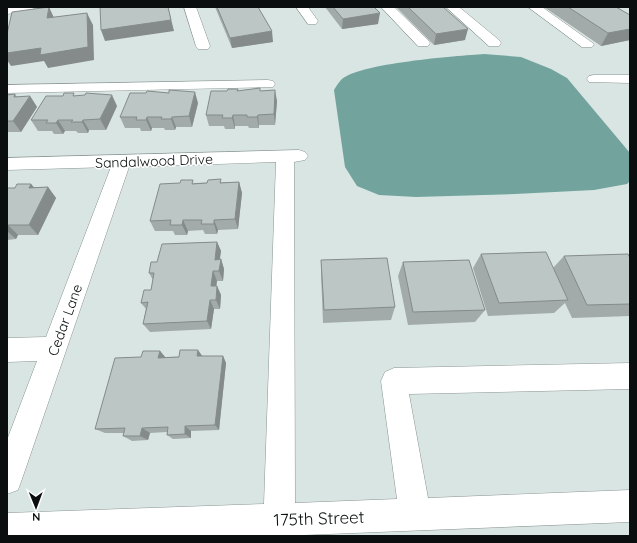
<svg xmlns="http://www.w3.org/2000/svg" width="637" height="543" font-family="Quicksand,sans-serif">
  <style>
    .water { fill: #72a49d }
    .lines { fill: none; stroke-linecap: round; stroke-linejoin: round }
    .minor-casing { stroke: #899492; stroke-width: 1 }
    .minor { fill: #fff; fill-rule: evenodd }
    .wall { fill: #a2aba9 }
    .shaded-wall { fill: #848b8a }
    .building { fill: #bcc7c5; stroke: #848b8a }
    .labels { text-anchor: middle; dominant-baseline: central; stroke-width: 3; stroke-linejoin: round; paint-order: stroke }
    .street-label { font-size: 14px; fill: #0a0e0e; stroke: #fff }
    .near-street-label { font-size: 17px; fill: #0a0e0e; stroke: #fff }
  </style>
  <rect width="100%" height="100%" fill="#d9e5e3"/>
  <path class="water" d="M484,54L521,57L551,69L567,78L630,153V181L627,184L594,190L515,194L416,197L379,195L357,186L345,167L334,90C336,87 338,83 341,80C358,63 457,56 484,54Z"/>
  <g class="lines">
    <g class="minor-casing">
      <path id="minor" d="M7,7H36L30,11L7,14Z
        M184,7H196L210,46L208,49H198L196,46Z
        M296,7H308L318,21L316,24H308Z
        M381,7H394L428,40L430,43L428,46H418Z
        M446,7H459L499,40L501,43L499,46H489Z
        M528,7H542L594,44L592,47H582Z
        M594,75H630V83L589,82L587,79L589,76Z
        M268,80L273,81L275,84L273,87L7,93V85Z
        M299,150L305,152L308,156L305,160L294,162L295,503L397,499L381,381L385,372L394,368L630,363V389L409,394L428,498L630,490V522L279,536H7V513L264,504L276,162L129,167L22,479L18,490L7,494V440L37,361L7,362V338L46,337L111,167L7,170V158Z"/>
    </g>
    <use href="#minor" class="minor"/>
  </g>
  <path class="wall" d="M215,7H258L273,42L232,48Z
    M325,7H374L378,24L342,29Z
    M396,7H443L465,40L434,45Z
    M544,7H616L630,15V40L601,46Z
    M238,89V91H261L277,101L275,125H259V128H249L248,126H235V129H225L224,126H209L206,115L227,91Z
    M15,94L17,97L30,96L37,107L21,132H7V95Z
    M198,103L192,127H176L175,130H165L164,128H152L151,131H141L140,128H125L120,117Z
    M117,106L106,130H89L88,133H78L76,131H65L63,134H54L52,131H38L31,120Z
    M239,182L242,193L238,229L218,230L217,234H205L203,230L188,231L187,235H175L173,231H155L150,221L194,183Z
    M31,184L34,187H48L56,198L38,235H18L16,239L7,240V188H15Z
    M217,242L221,251L220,259H221L224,269L223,281H217L216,286H217L221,295L220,309H214L211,329L150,332L143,324L146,309L141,303L151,290L153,280L149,273L157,262Z
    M481,254L553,268L564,256H629L630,255V316L572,318L565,303L554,313L488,316L473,268Z
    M321,260L395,307L391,320L323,323L321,274Z
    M403,262L485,310L475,322L408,325L398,276Z
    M160,351L165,357L223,356L226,363L219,430L191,431V438L173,439L167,435V432L150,433L148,440L132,441L123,436L124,433H105L95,429L141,357Z"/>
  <path class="shaded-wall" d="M49,7L55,20L47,18Z
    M168,7L174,31L105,41L101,30Z
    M87,13L93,25L94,60L48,68L44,61L11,66L7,60V53Z
    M380,13L378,24L342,29L343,19Z
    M468,29L465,40L434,45L436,34Z
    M630,29V40L601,46L608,33Z
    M272,31L273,42L232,48L230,38Z
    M275,90L277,101L275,125L274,114Z
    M195,92L198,103L192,127L189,116Z
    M112,95L117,106L106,130L100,119Z
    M30,96L37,107L21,132L13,121Z
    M233,115L235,126V129L232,118Z
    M258,115L259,125V128L257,117Z
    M147,117L152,128L151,131L146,120Z
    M172,117L176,127L175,130L171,119Z
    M58,120L65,131L63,134L56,123Z
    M83,120L89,130L88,133L82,122Z
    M239,182L242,193L238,229L235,219Z
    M31,184L39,194L29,188Z
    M48,187L56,198L38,235L29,225Z
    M183,220L188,231L187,235L182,225Z
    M214,220L218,230L217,234L214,224Z
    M8,225L18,235L16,239L7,231Z
    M217,242L221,251L218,269L215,260Z
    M221,259L224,269L223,281L219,271Z
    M213,271L217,281L215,295L211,286Z
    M217,286L221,295L220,309L216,300Z
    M210,300L214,309L211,329L207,321Z
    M198,350L203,357L197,356Z
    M160,351L166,358H158Z
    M223,356L226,363L219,430L215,425Z
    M185,426L191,431V438L185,434Z
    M142,428L150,433L148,440L140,436Z"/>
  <path class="building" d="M49,7L47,18L87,13L88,47L40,55L41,48L7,53V34L12,12Z
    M100,7H168L171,20L101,30Z
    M217,7H258L272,31L230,38Z
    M333,7H374L380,13L343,19Z
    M408,7H443L468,29L436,34Z
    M568,7H616L630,15V29L608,33Z
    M260,88V91L275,90L274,114L258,115L257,117H247V115H233L232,118H222L223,115H206L211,91H227L228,89H238L237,91Z
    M169,90L195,92L189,116L172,117L171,119H161L162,117H147L146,120H136L137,117H120L130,93H146L147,91L169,93Z
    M64,93H74L73,96L85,95L86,93L112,95L100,119L83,120L82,122H71L73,120H58L56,123H46L48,120H31L46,96H63Z
    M15,94L14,97L30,96L13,121H7V95Z
    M221,179L220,183L239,182L235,219L214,220V224H201L202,220H183L182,225H170L171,220L150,221L160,184L180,183L181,180H193L192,184L207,183L208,180Z
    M17,184H31L29,188L48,187L29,225H8L7,226V188H15Z
    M217,242L215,260L221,259L219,271H213L211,286H217L216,300H210L207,321L143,324L148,302L141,303L144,290H151L154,273H149L151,262H157L162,244Z
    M546,252L568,300L499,303L481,254Z
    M628,254L630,258V304L587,305L564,256Z
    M387,258L395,307L324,310L321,260Z
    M469,260L485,310L413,312L403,262Z
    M180,350H198L197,356H223L215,425L185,426V434L167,435L168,427L142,428L140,436H123L125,428L95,429L115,358L141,357L143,351H160L158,358L179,357Z"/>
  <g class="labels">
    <g class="street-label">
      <text transform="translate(154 161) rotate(-2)">Sandalwood Drive</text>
      <text transform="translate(65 320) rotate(-70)">Cedar Lane</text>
    </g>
    <g class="near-street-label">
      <text transform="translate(319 518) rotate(-2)">175th Street</text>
    </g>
  </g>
  <rect width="637" height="543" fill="none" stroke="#0a0e0e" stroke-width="16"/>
  <g transform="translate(36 507) rotate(179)" stroke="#ffffff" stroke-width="3" paint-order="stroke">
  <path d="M0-3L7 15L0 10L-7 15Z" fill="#0a0e0e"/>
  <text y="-6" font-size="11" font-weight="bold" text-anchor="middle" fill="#0a0e0e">N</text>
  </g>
</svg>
